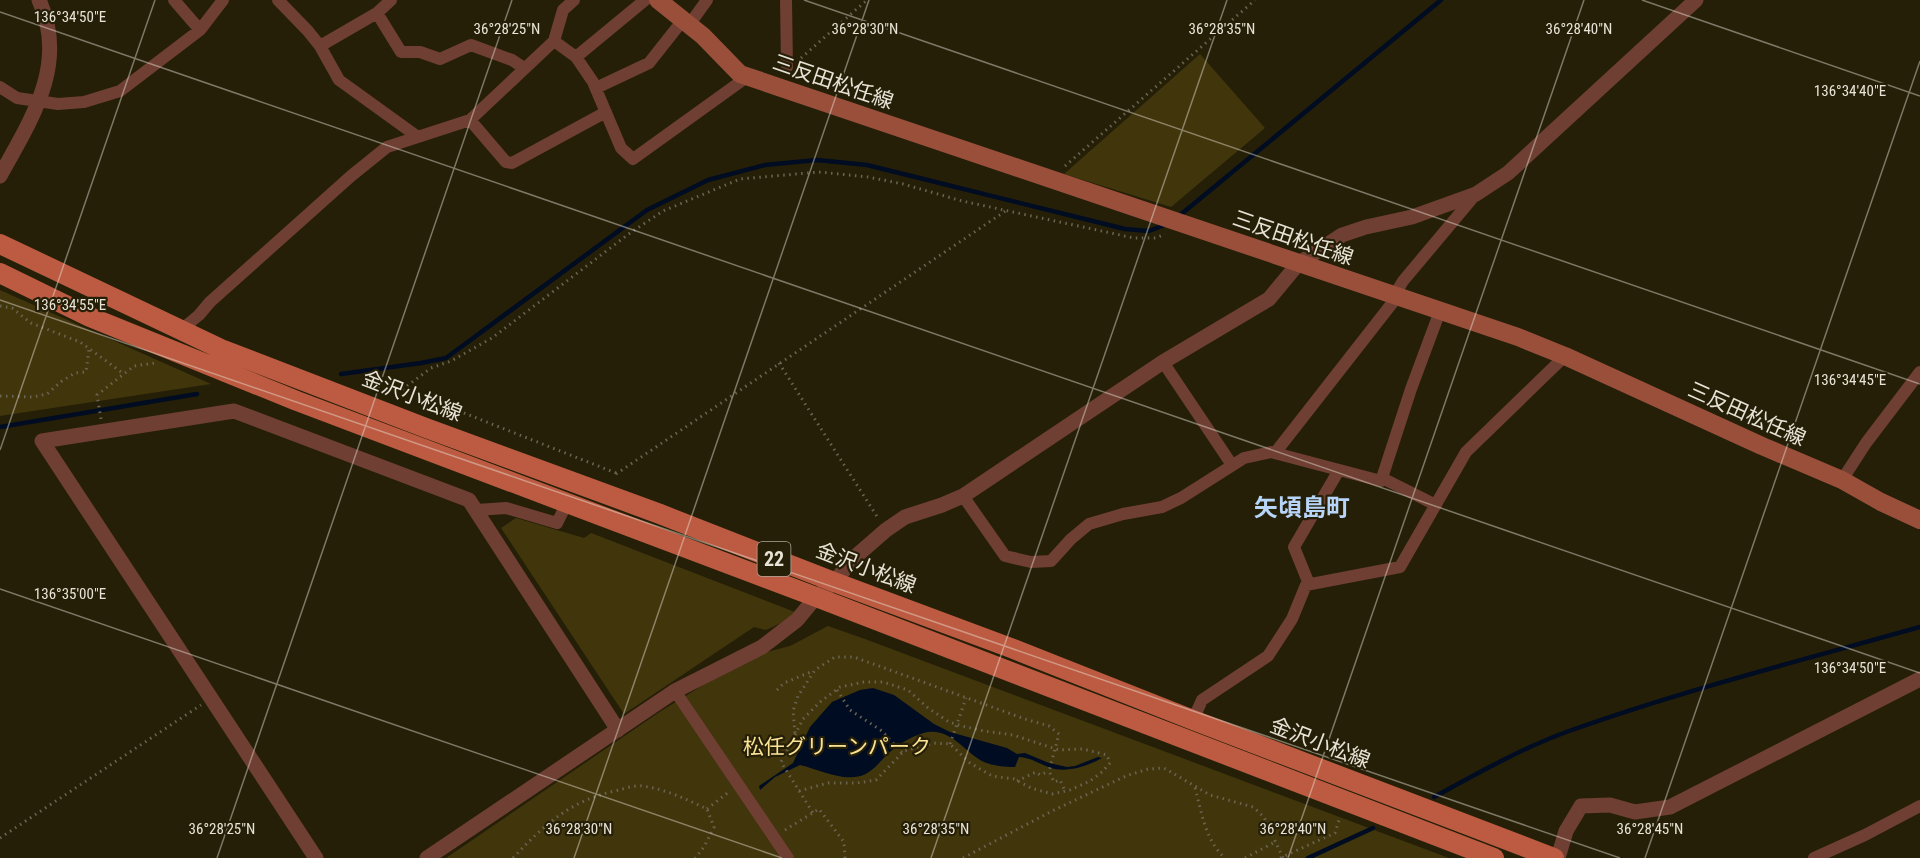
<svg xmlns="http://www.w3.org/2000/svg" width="1920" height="858" font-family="'Roboto Condensed','Noto Sans JP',sans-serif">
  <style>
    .green { fill: #41350c }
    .water { fill: #000c22 }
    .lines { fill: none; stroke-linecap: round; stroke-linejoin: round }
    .stream { stroke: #000c22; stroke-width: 4.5 }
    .path { stroke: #6a6451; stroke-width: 3; stroke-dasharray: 1.5 4.5; stroke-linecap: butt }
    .minor { stroke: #6e3f32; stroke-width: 12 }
    .tertiary { stroke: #6e3f32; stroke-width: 15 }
    .secondary { stroke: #9a4f3b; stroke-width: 18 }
    .primary { stroke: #bc5b41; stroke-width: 20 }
    .ticks { fill: none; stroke: #e8e3d6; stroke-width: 1.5; stroke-opacity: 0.45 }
    .labels { text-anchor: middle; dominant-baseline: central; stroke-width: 4.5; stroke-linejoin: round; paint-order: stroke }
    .shield { fill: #251f08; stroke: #aea898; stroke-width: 1.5 }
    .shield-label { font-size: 20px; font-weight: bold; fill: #e8e3d6 }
    .street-label { font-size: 21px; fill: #e8e3d6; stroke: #251f08 }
    .park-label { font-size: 21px; fill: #fbe395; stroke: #251f08 }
    .quarter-label { font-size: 24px; font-weight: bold; fill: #b7d5f9; stroke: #251f08 }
    .ticks-label { font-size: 15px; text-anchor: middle; fill: #e8e3d6; stroke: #251f08; stroke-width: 4.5; stroke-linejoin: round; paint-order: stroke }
  </style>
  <rect width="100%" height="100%" fill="#251f08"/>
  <path class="green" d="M1200,54L1265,128L1171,207L1064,174Z
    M0,290L211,384L0,416Z
    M516,518L584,538L591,533L800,614L766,630L754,627L624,714L501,528Z
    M828,626L865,639L1449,858H446L661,711L751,656L790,646Z"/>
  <path class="water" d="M873,688L894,695L934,724L950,732L1007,748L1017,754L1025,753L1049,763L1067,767L1075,766L1098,757L1102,758C1088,766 1067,773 1051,768C1039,764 1032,758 1019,757L1015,767C1005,767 993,766 984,762C964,752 952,729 928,732C916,734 900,743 891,751C879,761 872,776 854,777C837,779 817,769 800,765L775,777L760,790L759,786L793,763L810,727L832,702L860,690Z"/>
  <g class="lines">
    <path class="stream" d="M1179,216L1441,0
      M341,374L421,363L446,358L647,210L708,180L765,165L817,160L867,165L1125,229L1149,231L1167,224
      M0,427L197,394
      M1434,797C1478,773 1522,748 1569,731C1684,690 1803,660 1920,627
      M1308,858L1373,828"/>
    <path class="path" d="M801,58L867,0
      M1065,166L1255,0
      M0,306L12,308L31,323L80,342L124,374
      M779,363L878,518
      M0,396L33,397L47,394L62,381L75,373L86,372L89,349
      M101,419L97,395L134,366L155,363
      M616,473L403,389L431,368L451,361L492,338L630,233L663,211L740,179L819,172L868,177L903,184L962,201L1134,238H1156L1165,234
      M616,474L1007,210
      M777,690L784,683L813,671
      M837,690L850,710L882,731L902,753
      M795,733L793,711L798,696L815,670L835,657H854L1025,719L1049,726L1059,734L1049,771L1054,782L1060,780L1065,791
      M950,744L966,698
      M1017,781L1036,772L1040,775L1049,771
      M1195,788C1202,813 1205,840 1225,858
      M799,791L828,783H857L876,780L904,751L933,743L950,744L970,763L992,776L1014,779L1031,788L1052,794L1070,790L1090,781L1102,772L1110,763L1107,755L1083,749L1059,750L1013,735L984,731L962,726L949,722L928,708L908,690L883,682H864L840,687L820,702L803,719L781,762L813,813
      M707,809L730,791
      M785,830L819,809L844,842L845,858
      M0,838L201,705
      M513,858C546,823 571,800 619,790C626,788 635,785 642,786C665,789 686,799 707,809L714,827L704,847L695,858
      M963,858L1052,811L1126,776L1148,769L1164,768L1210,795L1253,807L1264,817L1283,858
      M1245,858L1275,842
      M1280,858L1335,833L1340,817"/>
    <path class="minor" d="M174,0L200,30
      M278,0L308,31L320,46L377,13L401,52H420L440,59L471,45L512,60L524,68
      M786,0L787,67
      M377,13L391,0
      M689,25L707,0
      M554,41L576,57L593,82L621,148L633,159L747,77
      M320,46L339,80L418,137
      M576,57L645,0
      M0,87L17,98L58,104L84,102L120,91L200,30L223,0
      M596,88L649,63L683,20
      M470,120L506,162L512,163L606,112
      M1394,296L1403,281L1476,194
      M181,330L199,315L210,302L351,176L387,147L470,120L554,41L563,10L574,0
      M1163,362L1232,465
      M1275,453L1397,297
      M1382,478L1436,505
      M1842,480L1866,443L1920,372
      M963,496L1005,556L1031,562L1051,561L1071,539L1089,524L1123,514L1162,507L1181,498L1244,458L1271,452L1381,481L1411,389L1440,311
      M477,510L506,508L557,523L567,503
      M1309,584L1294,547L1339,470
      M675,691L788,858
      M1193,720L1202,700L1268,656L1292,619L1306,585L1400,567L1466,452L1565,356
      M1814,858L1865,835L1920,806"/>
    <path class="tertiary" d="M0,176C30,121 69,65 39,0
      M316,858L42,441L234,411L469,500L618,730
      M427,858L675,691L762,647L797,620L816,597L834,582L855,557L886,530L905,517L942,505L963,496L1163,362L1269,299L1298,264L1342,235L1366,227L1412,217L1476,194L1508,173L1696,0
      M1558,858L1566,831L1581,806L1610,805L1635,812L1670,807L1920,679"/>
    <path class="secondary" d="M658,0L703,36L740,74L1518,337L1565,356L1762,446L1842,480L1881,502L1920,520"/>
    <path class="primary" d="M0,244L221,349L426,428L660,514L834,582L1011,648L1193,720L1554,858
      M0,273L90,317L297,401L816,597L1494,858"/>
  </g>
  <path class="ticks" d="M804,0L1920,384M1642,0L1920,96M0,12L1920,673M0,300L1620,858M0,450L155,0M0,589L782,858M217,858L512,0M574,858L869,0M931,858L1227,0M1288,858L1584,0M1645,858L1920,61"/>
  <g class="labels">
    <rect class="shield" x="757.5" y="542" width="33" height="34" rx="4.5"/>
    <g class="shield-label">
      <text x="774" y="559">22</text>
    </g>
    <g class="street-label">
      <text transform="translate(833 82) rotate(19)">三反田松任線</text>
      <text transform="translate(1293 238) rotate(19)">三反田松任線</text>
      <text transform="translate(412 396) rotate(21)">金沢小松線</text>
      <text transform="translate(1747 414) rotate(24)">三反田松任線</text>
      <text transform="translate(866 568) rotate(21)">金沢小松線</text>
      <text transform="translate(1320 743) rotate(21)">金沢小松線</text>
    </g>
    <g class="park-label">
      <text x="837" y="747">松任グリーンパーク</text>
    </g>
    <g class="quarter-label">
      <text x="1302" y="508">矢頃島町</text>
    </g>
  </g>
  <g class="ticks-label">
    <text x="70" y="22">136°34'50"E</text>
    <text x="507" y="34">36°28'25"N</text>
    <text x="865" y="34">36°28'30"N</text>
    <text x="1222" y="34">36°28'35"N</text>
    <text x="1579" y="34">36°28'40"N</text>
    <text x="1850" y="96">136°34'40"E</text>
    <text x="70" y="310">136°34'55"E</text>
    <text x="1850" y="385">136°34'45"E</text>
    <text x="70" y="599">136°35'00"E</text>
    <text x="1850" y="673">136°34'50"E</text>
    <text x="222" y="834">36°28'25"N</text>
    <text x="579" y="834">36°28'30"N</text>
    <text x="936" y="834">36°28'35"N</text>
    <text x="1293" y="834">36°28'40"N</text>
    <text x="1650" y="834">36°28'45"N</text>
  </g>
</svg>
